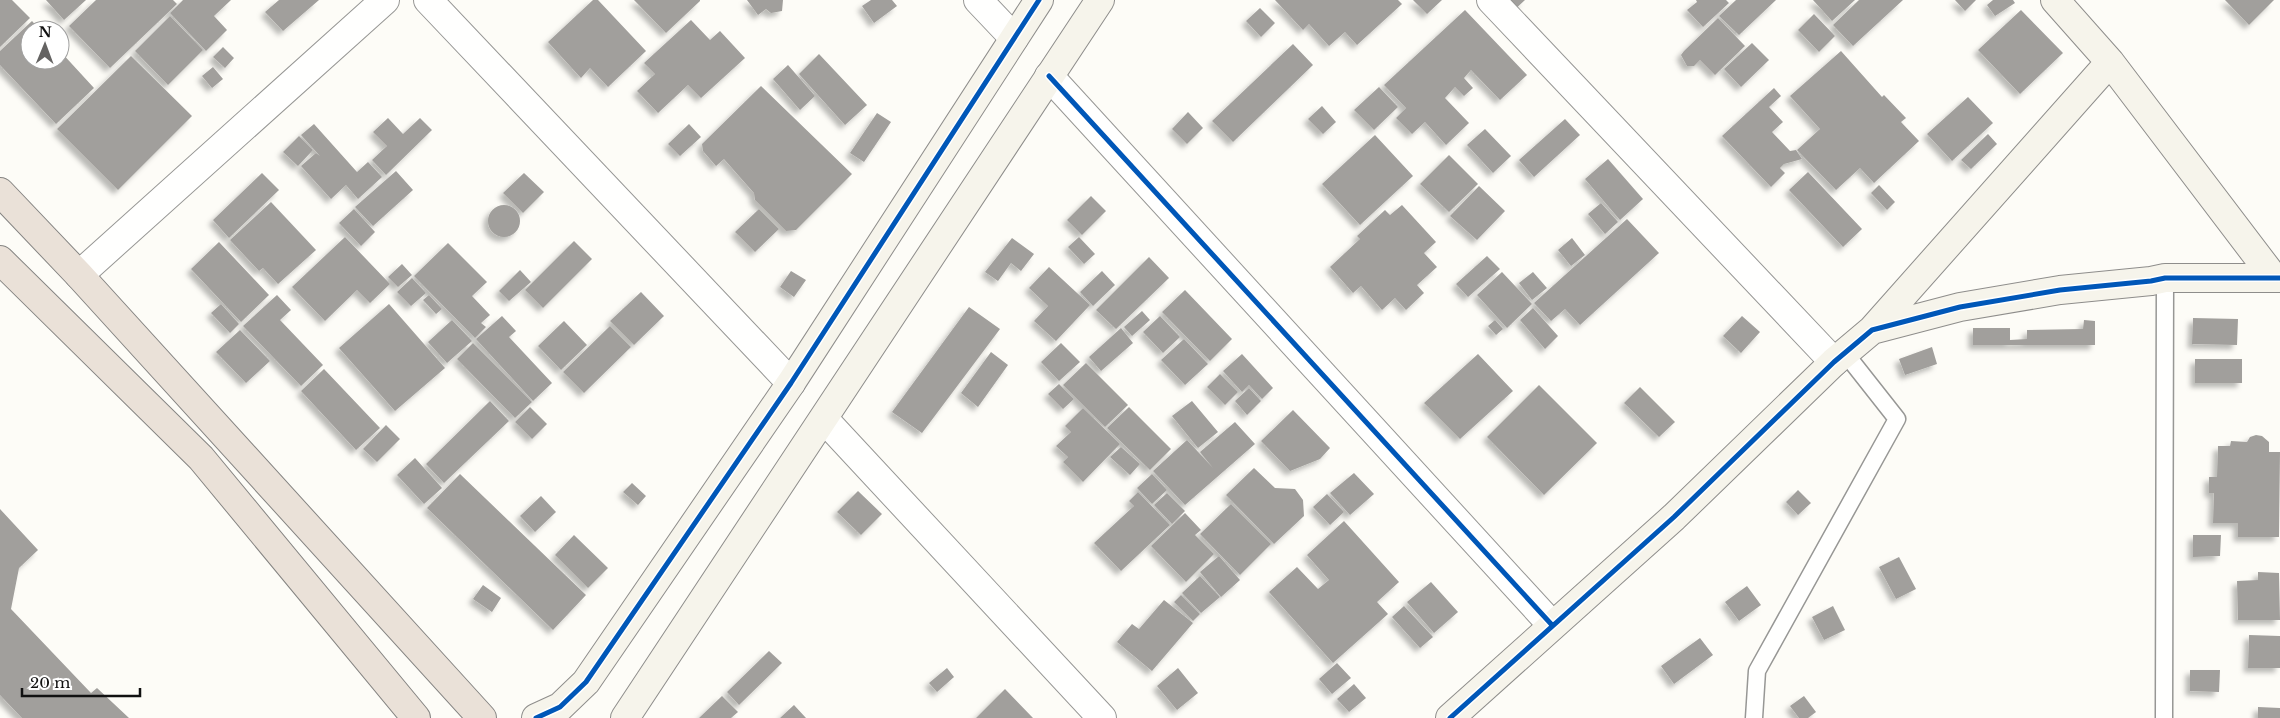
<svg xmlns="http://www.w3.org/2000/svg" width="2280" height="718" font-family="'Libre Baskerville',serif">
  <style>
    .building { fill: #a19f9c; filter: url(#shadow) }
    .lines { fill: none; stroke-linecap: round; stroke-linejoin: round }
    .lane-casing { stroke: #979795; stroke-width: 19 }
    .street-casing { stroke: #979795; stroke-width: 30 }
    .secondary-casing { stroke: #8e8d8b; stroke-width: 30 }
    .highway-casing { stroke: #858482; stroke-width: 30 }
    .lane { stroke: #fffffe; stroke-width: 16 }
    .street { stroke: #fffffe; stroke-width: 28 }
    .secondary { stroke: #f6f4eb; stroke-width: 28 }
    .highway { stroke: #eae1d8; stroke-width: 28 }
    .cycleway-casing { stroke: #fff; stroke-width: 8 }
    .cycleway { stroke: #0057b8; stroke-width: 5 }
  </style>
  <defs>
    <filter id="shadow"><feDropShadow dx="-4.5" dy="4.5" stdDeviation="2.5" flood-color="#0004"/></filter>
  </defs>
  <rect width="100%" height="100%" fill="#fdfcf7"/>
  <path class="building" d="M0,0H12L30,18L0,47Z
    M46,0H86L64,20Z
    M96,0H173L177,4L110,68L69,26Z
    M183,0H231L214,16L227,30L206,51L170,13Z
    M279,0H319L283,31L265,12Z
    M593,0H598L646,51L608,87L590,68L581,78L548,42Z
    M634,0H700V1L666,33Z
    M747,0H783L782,11L771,13L766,9L758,15Z
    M871,0H892L897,6L874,23L862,6Z
    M1275,0H1398L1402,4L1357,45L1345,32L1329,46L1309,24L1303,30Z
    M1413,0H1442L1427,14Z
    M1506,0H1525L1511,13Z
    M1696,0H1726L1729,3L1703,27L1687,10L1697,2Z
    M1736,0H1776L1739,35L1719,16Z
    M1813,0H1855L1832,21Z
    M1859,0H1903L1853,46L1833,25Z
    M1955,0H1976L1965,11Z
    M1993,0H2013L2015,3L1995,16L1987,5Z
    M2225,0H2274L2249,25Z
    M1260,8L1275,23L1261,37L1246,21Z
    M1465,10L1527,75L1500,100L1471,70L1464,78L1473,88L1464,96L1455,87L1445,98L1469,123L1446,145L1425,122L1412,134L1396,118L1406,108L1384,85Z
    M2021,10L2063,53L2020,94L1978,50Z
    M1814,14L1835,36L1819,52L1798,30Z
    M170,16L203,50L168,85L135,51Z
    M1718,18L1745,46L1715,75L1700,60L1694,66H1687L1681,55L1684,51Z
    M691,20L710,40L720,31L745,58L701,98L688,85L658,113L637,91L655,74L644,63Z
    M32,21L40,30H30V60H60V51L94,88L56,124L0,65V51Z
    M1752,43L1769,60L1741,87L1724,69Z
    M1293,44L1313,65L1233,142L1212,121Z
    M223,47L234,58L225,68L213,57Z
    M1841,51L1882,97L1884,95L1906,118L1901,122L1919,141L1874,183L1860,168L1836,190L1797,150L1820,129L1790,96Z
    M819,54L867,105L845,125L799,74Z
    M131,56L192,116L118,190L57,129Z
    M788,65L815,96L800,110L773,79Z
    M213,67L223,79L212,88L202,76Z
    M761,86L852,174L796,230L786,231L755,200L754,193L724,159L716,166L703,151L702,144Z
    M1379,87L1398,107L1374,130L1354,110Z
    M1774,88L1781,96L1769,107L1783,122L1772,132L1790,151L1796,150L1802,159L1784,164L1780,168L1785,173L1771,187L1722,136Z
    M1968,97L1993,123L1952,161L1927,134Z
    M1322,106L1336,122L1323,134L1308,119Z
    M1188,112L1203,128L1187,144L1172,129Z
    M877,113L891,122L864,162L850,153Z
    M388,118L403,134L420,118L432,130L386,175L372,160L387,146L373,132Z
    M1565,119L1580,135L1534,177L1519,160Z
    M314,124L357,172L368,162L382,177L358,199L346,185L331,199L301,166L316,153L320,156L301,135Z
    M689,124L701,137L680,156L668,144Z
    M1485,129L1511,156L1493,173L1467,145Z
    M1988,134L1997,144L1971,169L1961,160Z
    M1375,135L1413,176L1360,225L1322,184Z
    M299,136L313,150L298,166L283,152Z
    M1449,155L1478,184L1449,212L1420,184Z
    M1608,159L1643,199L1620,220L1585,179Z
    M396,171L413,190L373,226L355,207Z
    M1808,172L1862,229L1843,247L1789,190Z
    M262,173L279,190L229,238L213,220Z
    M524,173L544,192L523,213L503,193Z
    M1879,185L1895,202L1887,210L1871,193Z
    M1479,186L1505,211L1477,240L1450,216Z
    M1091,196L1106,211L1082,235L1067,220Z
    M271,202L316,250L278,284L263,268L259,271L230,240Z
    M1601,203L1618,222L1605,234L1588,214Z
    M488 221a16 16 0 1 1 32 0a16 16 0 1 1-32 0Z
    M1402,205L1436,242L1424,253L1437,267L1417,285L1424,293L1406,310L1395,298L1382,310L1361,286L1353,293L1330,267L1360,239L1357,236L1385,210L1390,215Z
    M354,209L375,232L361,246L339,223Z
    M759,209L779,229L755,252L735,232Z
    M1627,219L1659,253L1580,325L1565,309L1551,321L1534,303Z
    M345,237L390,284L370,303L357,290L325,321L292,287Z
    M1079,237L1095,254L1084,264L1068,247Z
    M1012,238L1034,254L1021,271L1011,263L998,281L985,272Z
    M1572,238L1585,255L1571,266L1558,250Z
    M574,241L592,259L543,308L525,290Z
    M219,242L269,295L241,322L191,269Z
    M448,243L487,282L472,296L490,315L481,323L486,327L475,338L414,276Z
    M1487,256L1500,269L1468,297L1456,284Z
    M1149,257L1169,278L1116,329L1096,310Z
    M402,264L412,275L398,287L388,277Z
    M1049,267L1090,305L1056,341L1034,321L1048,306L1029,288Z
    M520,270L531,282L509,301L499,291Z
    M791,271L806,280L794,297L780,287Z
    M1102,271L1115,285L1093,306L1080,292Z
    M1502,272L1532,304L1507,328L1477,295Z
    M1533,272L1547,288L1532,300L1519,283Z
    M412,278L426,293L411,306L397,292Z
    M1185,290L1232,339L1210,361L1162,312Z
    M641,292L664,316L634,345L610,321Z
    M277,295L291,310L280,320L323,365L301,386L243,326Z
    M429,295L442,309L436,314L423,300Z
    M221,304L239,324L230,333L211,313Z
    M389,304L445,368L395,411L339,348Z
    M969,307L1000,329L922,433L892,412Z
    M1533,308L1558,336L1545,349L1520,320Z
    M1142,311L1150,320L1132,336L1124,327Z
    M502,316L516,331L509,337L552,383L533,401L476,339Z
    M1160,316L1180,337L1163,353L1143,332Z
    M1742,316L1760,332L1741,353L1723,336Z
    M2193,318L2238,319L2237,345L2192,344Z
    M452,320L472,341L447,363L428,342Z
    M1495,320L1503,329L1496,335L1488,326Z
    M2084,320L2095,321V345H1973V328H2010V340L2027,339V330L2083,329Z
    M564,321L587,345L561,370L538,346Z
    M610,326L631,347L584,393L563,372Z
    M1121,328L1133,343L1101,371L1089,357Z
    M240,330L270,361L246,383L216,352Z
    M1184,339L1208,364L1185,385L1161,360Z
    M473,343L532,402L515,418L457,359Z
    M1061,343L1080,362L1059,381L1041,362Z
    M1932,347L1937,364L1905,375L1899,359Z
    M991,352L1008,365L978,407L961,393Z
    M1242,354L1273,388L1262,399L1249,385L1242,392L1223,371Z
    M1478,354L1513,391L1460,439L1424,403Z
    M2195,359H2242V383H2195Z
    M1086,363L1128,405L1105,427L1063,385Z
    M324,369L380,428L356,450L301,391Z
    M1220,374L1238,392L1225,405L1207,387Z
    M1059,384L1074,399L1063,409L1048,394Z
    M1539,385L1597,443L1544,495L1487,437Z
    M1640,387L1675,422L1659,437L1624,403Z
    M1249,388L1261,401L1247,415L1235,401Z
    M490,401L509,421L444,483L426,464Z
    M1192,401L1218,432L1198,448L1172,416Z
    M530,407L547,424L532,439L515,422Z
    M1129,407L1171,449L1150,470L1107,428Z
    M1083,408L1120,444L1083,482L1063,462L1068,457L1056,446L1071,432L1065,426Z
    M1293,410L1330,448L1320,459L1290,471L1261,441Z
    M1235,422L1255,444L1185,505L1153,471L1187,440L1213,468L1200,452Z
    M386,425L400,439L377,462L363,449Z
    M2256,435L2262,436L2269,442V452H2280L2279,537H2238V523H2213L2214,493H2209V477H2217L2218,446H2230L2231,441L2247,442L2250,437Z
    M1121,447L1140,464L1130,475L1110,457Z
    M415,458L442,488L424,504L397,475Z
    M1254,468L1275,488L1295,489L1303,500L1304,516L1274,544L1226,495Z
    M1354,473L1374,494L1350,515L1330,493Z
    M460,474L586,595L553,630L427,508Z
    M1152,474L1167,490L1152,504L1137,488Z
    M632,483L646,496L638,505L623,492Z
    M1798,490L1811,503L1798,515L1786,502Z
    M858,491L882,514L861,535L837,512Z
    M1138,492L1170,525L1121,571L1094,543L1134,506L1129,501Z
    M1167,493L1185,511L1172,524L1154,505Z
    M1327,494L1344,512L1330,525L1313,507Z
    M541,496L556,512L535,532L520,516Z
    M1231,504L1271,544L1240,575L1200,534Z
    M0,509L38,550L19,568L11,609L91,693L97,688L129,718H22L0,695Z
    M1185,513L1201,530L1195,535L1214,554L1186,582L1151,546Z
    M1344,521L1399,582L1377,602L1388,614L1333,663L1269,592L1297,567L1318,589L1329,580L1307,555Z
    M574,535L608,568L588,588L555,555Z
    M2193,535H2221L2220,556L2193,557Z
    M1219,556L1240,580L1221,597L1200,572Z
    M1899,557L1916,589L1896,599L1879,567Z
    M2258,572L2279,573L2280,620H2238L2237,581L2258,580Z
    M1200,576L1220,597L1201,613L1182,593Z
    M1431,582L1458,612L1434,633L1407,602Z
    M483,585L501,598L492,612L473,599Z
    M1747,586L1761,605L1739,621L1725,602Z
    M1181,595L1200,614L1193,621L1174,602Z
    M1164,600L1193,623L1152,671L1117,642L1132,624L1139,629Z
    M1404,606L1433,637L1420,648L1392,617Z
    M1833,606L1845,630L1824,640L1812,617Z
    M2249,635L2280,636V668H2248Z
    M1700,638L1713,655L1674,684L1661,666Z
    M769,651L782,663L739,705L727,692Z
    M1337,663L1351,678L1332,694L1319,679Z
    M947,668L954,677L937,692L929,683Z
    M1178,668L1198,693L1177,710L1157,686Z
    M2190,670H2220L2219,692L2190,691Z
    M1354,684L1366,698L1349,712L1337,699Z
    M1005,689L1033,718H976Z
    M722,696L738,712L731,718H699Z
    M1804,696L1816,712L1808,718H1799L1790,706Z
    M794,705L806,718H780Z
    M2258,707L2280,708V718H2258Z"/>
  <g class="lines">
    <g class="lane-casing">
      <path id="lane" d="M1754,718L1757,671L1897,419L1845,353
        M2164,718L2165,278"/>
    </g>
    <g class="street-casing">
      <path id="street" d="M428,0L791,383
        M978,0L1014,38
        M1491,0L1834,362
        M1049,76L1552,625
        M79,275L385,0
        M824,419L1102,718"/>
    </g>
    <g class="secondary-casing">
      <path id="secondary" d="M2055,0L2110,62L2274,278
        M1872,330L2110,62
        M536,718L560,707L586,682L791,383L1039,0
        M625,718L1100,0
        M1450,718L1674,517L1834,362L1872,330L1960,307L2060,290L2151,281L2165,278H2280"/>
    </g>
    <g class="highway-casing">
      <path id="highway" d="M0,192L79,275L482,718
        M0,260L201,458L416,718"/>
    </g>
    <use href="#lane" class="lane"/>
    <use href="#street" class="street"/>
    <use href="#secondary" class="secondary"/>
    <use href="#highway" class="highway"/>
    <g class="cycleway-casing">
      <path id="cycleway" d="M1049,76L1552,625
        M536,718L560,707L586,682L791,383L1039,0
        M1450,718L1674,517L1834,362L1872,330L1960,307L2060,290L2151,281L2165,278H2280"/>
    </g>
    <use href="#cycleway" class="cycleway"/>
  </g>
  <g transform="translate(45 45) rotate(1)"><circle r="24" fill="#ffffff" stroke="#a0a0a0"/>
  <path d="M0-4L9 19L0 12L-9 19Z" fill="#646362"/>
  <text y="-8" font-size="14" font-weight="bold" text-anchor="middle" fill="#111111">N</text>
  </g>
  <path d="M22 688v8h118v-8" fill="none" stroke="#111111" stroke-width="2.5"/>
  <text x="30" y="688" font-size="15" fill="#111111" stroke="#ffffff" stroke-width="4" paint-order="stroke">20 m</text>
</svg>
